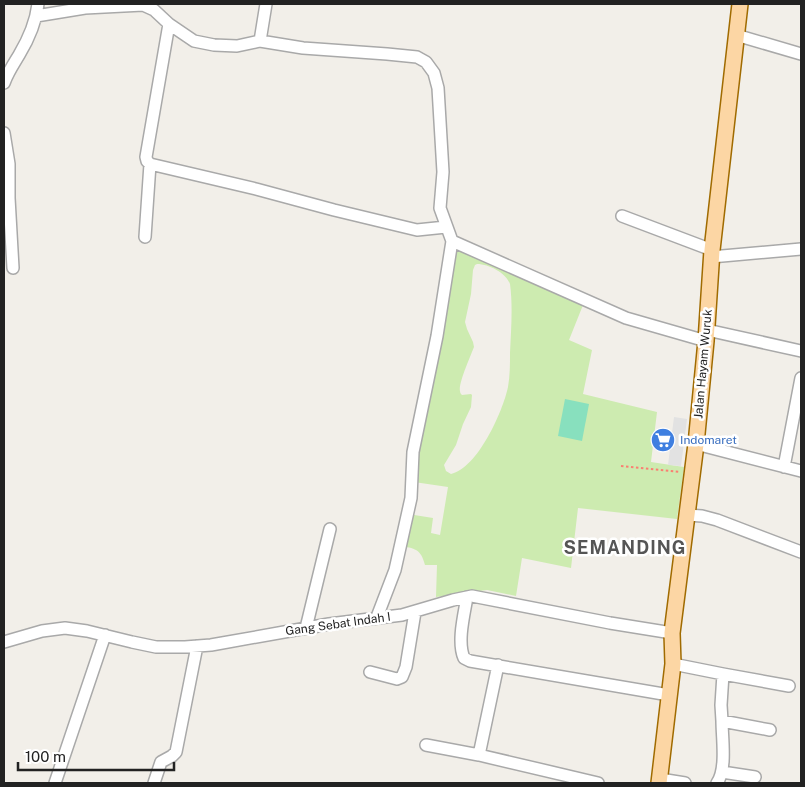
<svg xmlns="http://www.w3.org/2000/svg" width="805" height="787" font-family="'Public Sans',sans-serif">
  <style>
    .grass { fill: #cdebb0; fill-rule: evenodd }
    .pitch { fill: #88e0be }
    .parking { fill: #e2e2e2 }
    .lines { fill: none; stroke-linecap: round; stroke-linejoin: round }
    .minor-casing { stroke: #a9a9a9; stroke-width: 14 }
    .major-casing { stroke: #a06b00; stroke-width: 18 }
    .path { stroke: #fa8072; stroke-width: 2; stroke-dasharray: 2.5 2.5; stroke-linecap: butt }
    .minor { stroke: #fff; stroke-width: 11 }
    .major { stroke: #fcd6a4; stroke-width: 15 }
    .labels { text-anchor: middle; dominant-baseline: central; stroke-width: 5; stroke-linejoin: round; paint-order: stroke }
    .street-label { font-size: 12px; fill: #222; stroke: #fff }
    .shop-label { font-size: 12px; fill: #366cbe; stroke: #fff; text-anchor: start }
    .district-label { font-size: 18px; font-weight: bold; letter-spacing: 1px; fill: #555; stroke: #fff }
  </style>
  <rect width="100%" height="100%" fill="#f2efe9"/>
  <path class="grass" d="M454,247L583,305L569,340L592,350L583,394L657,412L651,462L684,467L677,519L578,508L571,568L522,558L516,596L487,590L436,597L437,565H425C421,549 415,548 399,546L408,514L433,518L431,533L440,535L448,487L414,482L415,451ZM477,264C489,264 506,273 510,284C513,306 511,331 510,353C510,364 510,376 508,387C503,411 478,468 451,474L446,471L444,465L456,445L463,424L471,407L472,395L471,394L462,395C461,394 460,393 460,391C458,384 471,355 474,347L473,342L467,329L465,322L471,294L473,270L475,265Z"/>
  <path class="pitch" d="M565,399L589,404L582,441L558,436Z"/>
  <path class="parking" d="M674,417L687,419L681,466L668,465Z"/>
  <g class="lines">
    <g class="minor-casing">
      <path id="minor" d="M266,4L260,41L303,48L387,54L417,57L426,62L434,73L438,88L443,172L440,208L452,241L437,336L413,452L411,498L395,570L377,617
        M36,16L85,8L143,5L154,10L169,24L194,41L214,45L237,46L260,41
        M169,24L146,157L147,161L150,164L256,189L334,210L417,230L446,227
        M736,35L801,54
        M4,83C8,72 13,65 19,55C28,40 36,21 38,4
        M4,133L9,164V198L13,268
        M622,216L712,250
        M145,237L150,164
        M452,241L626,318L706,341
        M711,257L801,249
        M707,330L801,351
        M696,444L801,471
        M784,467L801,378
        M687,515L702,516L717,520L801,552
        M467,597C464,615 457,642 464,658L470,661L669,695
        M306,628L330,529
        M4,642L42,631L65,628L87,631L132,642L156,647H185L211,645L329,624L402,615L453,600L472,596L610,623L672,633
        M673,664L723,674L789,686
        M370,672L397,679L402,677L406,667L415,612
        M723,674L721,705L722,721L770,730
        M426,745L479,755L598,783
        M479,755L498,665
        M722,772L755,777
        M660,779L685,783
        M55,783L105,635
        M154,783L161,762L172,756L176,752L197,646
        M717,783C727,769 722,738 722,721"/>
    </g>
    <g class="major-casing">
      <path id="major" d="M659,783L673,664L672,633L696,444L706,341L712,250L740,4"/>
    </g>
    <path class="path" d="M621,466L680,472"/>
    <use href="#minor" class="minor"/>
    <use href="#major" class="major"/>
  </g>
  <defs>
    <g id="supermarket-disc" transform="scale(1.25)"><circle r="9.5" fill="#3f7fe0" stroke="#fff"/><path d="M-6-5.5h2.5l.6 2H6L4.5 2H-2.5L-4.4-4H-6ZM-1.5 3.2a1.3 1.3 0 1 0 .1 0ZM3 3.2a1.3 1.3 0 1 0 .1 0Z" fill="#fff"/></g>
  </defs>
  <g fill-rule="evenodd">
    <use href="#supermarket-disc" x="663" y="440"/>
  </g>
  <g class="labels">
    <g class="street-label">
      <text transform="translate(703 364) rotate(-85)">Jalan Hayam Wuruk</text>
      <text transform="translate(338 624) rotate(-8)">Gang Sebat Indah I</text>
    </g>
    <g class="shop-label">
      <text x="680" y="440">Indomaret</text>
    </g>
    <g class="district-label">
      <text x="625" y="547">SEMANDING</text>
    </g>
  </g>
  <rect width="805" height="787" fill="none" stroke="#222222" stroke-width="10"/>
  <path d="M18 762v8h156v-8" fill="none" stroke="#222222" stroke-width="2.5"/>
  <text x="25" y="762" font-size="15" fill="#222222" stroke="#ffffff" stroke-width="4" paint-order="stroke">100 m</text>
</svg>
